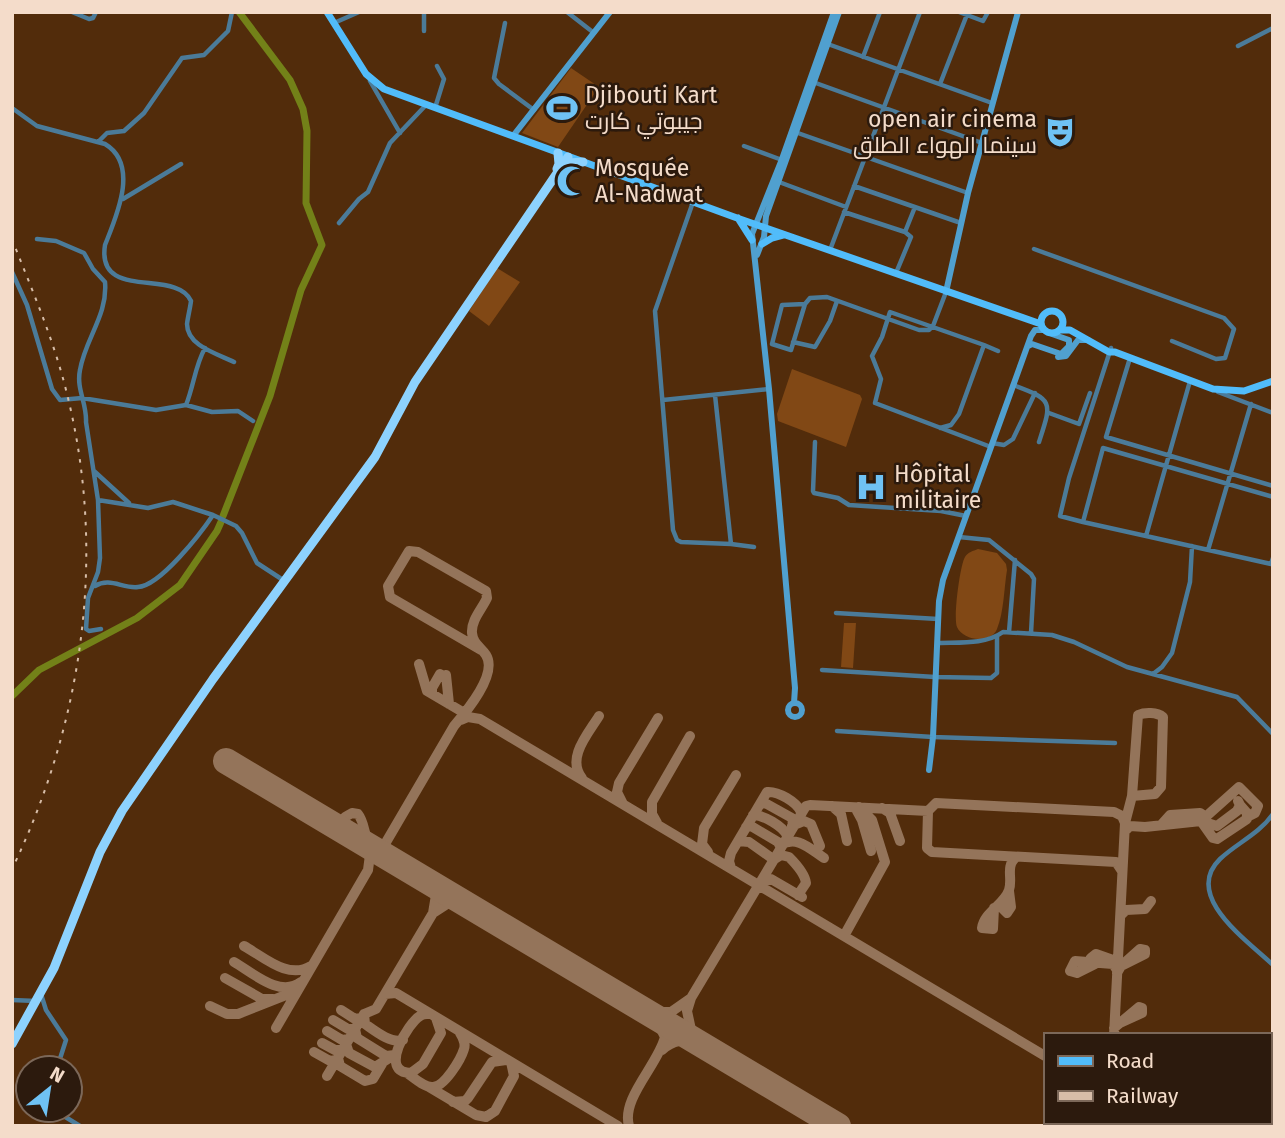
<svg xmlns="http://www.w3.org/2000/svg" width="1285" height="1138" font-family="'Fira Sans',Cairo,sans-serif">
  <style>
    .pitch { fill: #814815 }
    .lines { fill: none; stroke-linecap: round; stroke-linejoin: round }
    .river { stroke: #738118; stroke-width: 7 }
    .taxiway { stroke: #94745a; stroke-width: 10 }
    .runway { stroke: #94745a; stroke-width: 26 }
    .street { stroke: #4b7b99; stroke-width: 4.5 }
    .secondary { stroke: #50a0cf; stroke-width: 6 }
    .primary { stroke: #51bcfa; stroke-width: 7 }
    .highway { stroke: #8dd2fe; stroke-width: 9 }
    .rail { stroke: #d7bda8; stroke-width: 2; stroke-dasharray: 3.5 7; stroke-linecap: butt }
    .labels { text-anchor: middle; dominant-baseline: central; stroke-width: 5; stroke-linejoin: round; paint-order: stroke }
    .poi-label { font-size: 23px; fill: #f4dcca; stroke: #2c1a0d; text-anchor: start }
  </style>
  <rect width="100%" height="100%" fill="#522c0b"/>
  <path class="pitch" d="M571,68L599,87L558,147L522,133Z
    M497,268L520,282L489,326L469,311Z
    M792,369L860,395L862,399L846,447L778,421L777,414Z
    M978,549L997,553L1006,564L1007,570C1004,588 1004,612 997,629C991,644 963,641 957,627C953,618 960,565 965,557C968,552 973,551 978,549Z
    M844,623H856L853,668L841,667Z"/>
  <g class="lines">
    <path class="river" d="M223,516L270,396L301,290L322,245L306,203L307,131L303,109L290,80L239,12
      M12,696L39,670L137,618L180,585L217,531L221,522"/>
    <path class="taxiway" d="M419,664L427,691L466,714
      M446,675L449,704
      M432,694V688L440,674
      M461,720L468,717L480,719L1045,1056
      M582,778C566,758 588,734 599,716
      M623,804L617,792L619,783L658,718
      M760,804L765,803L792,818L793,825
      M832,806L841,814L847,841
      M882,808L890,813L900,841
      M856,809L862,820L871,851
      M753,815C764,815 782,826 787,835
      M1201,821L1213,838L1217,839L1247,819V813L1240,805
      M1201,821L1217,826L1237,811L1240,805L1238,801
      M657,823L652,814V802L690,736
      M1161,825L1170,815L1200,813L1203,815V820
      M792,826L804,821L811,824L820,846
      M746,827L751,826L778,842L780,846C796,834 810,849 824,858
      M343,830L345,817L352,813L358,814C366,824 363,838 372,848
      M1125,831L1130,826L1145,827L1201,821L1239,787L1258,806L1255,813L1251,815L1247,813
      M738,841L749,842L773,859
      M708,852L702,844L704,828L736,775
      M386,856L385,844L454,726C466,712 498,674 486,655C481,647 473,644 472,633C471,620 482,609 487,598L486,591L418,552L409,551L388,586L390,597L481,650
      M773,860L781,855L789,857C795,863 805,874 806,883L798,895
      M731,868L729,861L731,853L767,792C778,791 797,802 801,812
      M1122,871L1116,862L932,852L927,848L928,811L936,803L1114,812L1122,816L1125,823
      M758,884L771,879L802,897
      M1009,891L1011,907L1007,913L1003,909Z
      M994,908L993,929L982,928C984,912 1004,905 1009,890C1013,878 1005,867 1016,857
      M433,913L450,902L465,903
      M1121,915L1126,910L1145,909L1151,901
      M844,936L885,862L872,820L859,807
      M244,946C264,957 288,980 311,966
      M234,962C253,973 280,998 301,982
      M1117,970L1113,964L1075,961L1070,971L1077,973L1095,964L1091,958L1096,954L1113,960L1117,967
      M1117,973L1121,966L1140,949L1145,950V954L1123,965
      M225,978L262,999H273
      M385,994L396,993L618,1126
      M691,998L806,806L810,805L928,811
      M210,1006L227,1014H238L296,991
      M341,1010L355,1019L361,1018
      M648,1012H671L691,998L687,1011L693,1039
      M364,1014L365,1024C375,1031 391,1044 403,1040
      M431,1014C426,1014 424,1013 420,1016C409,1022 377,1073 411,1073L423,1064L441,1033L436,1018
      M333,1020L348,1029H355L357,1038L386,1056L395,1055
      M276,1028L368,870L370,855L366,844
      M1114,1028L1139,1007L1142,1008V1013L1120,1023
      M327,1031L342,1040L349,1039
      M1114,1035L1125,823L1132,796L1138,715C1145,712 1157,712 1163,717L1161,787L1155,794L1132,796
      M322,1043L335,1050H343
      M346,1044L349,1053L375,1067L394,1055
      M662,1050C673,1040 684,1039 698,1042
      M314,1052L330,1061L336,1060
      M338,1058L340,1066L365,1081L373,1079L382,1064
      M407,1073C414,1078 424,1087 432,1087C444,1088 461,1059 464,1049C466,1043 463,1038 460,1033
      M327,1076L364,1014L376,1009L433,913L436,895L429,882
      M429,1087L476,1115L486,1117L495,1111L514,1076L511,1062
      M453,1102L465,1101L468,1098L492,1062L506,1060
      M1158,1122L1163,1126
      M629,1126C621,1098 658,1065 665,1037L655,1017
      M1109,1126V1122"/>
    <path class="runway" d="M226,761L838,1126"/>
    <path class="street" d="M72,12L89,19L93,18L96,12
      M567,12L594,33
      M959,12L983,21L988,12
      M12,13L13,12
      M334,23L359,12
      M505,23L494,78L499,84L534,110
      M424,31V12
      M825,43L992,103
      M1238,46L1273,28
      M863,57L880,12
      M370,81L400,133
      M813,82L982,143
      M940,84L968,12
      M12,108L37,126L105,144C140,165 116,217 105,245C96,302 177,268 191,301C190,309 188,316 187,324C187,346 218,354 234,362
      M435,108L444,79L437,66
      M795,132L968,193
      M98,142L107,133L124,131L144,113L182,58L204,55L228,31L232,12
      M744,146L782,160
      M779,182L846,207
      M854,186L961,223
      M123,199L181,164
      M693,202L655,311L673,530L677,540L681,542L731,544
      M844,212L905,232L915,207
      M339,223L359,199L368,192L390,143L426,105
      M37,239L56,241L84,253L93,269L105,282C108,315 85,339 80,370C76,389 87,403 86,422L98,500L100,558L98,572L88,598L86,629L89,631L101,629
      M1034,249L1224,318L1234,329L1225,358L1216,359L1172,341
      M830,250L920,12
      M12,272L27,305L52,389L60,400L82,398L156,410L186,405L212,412L238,411L253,421
      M896,273L911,237L905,232
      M805,304L782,305L772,344L791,350L805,304L810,298L827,297L919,330H929L933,326L946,292
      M793,342L815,347L830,321L837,301
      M984,345L998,351
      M1130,358L1106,437L1273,486
      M1190,381L1146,536L1271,564L1273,558
      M1013,385C1054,400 1052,402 1039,442
      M1218,392L1273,413
      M715,395L731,544L754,547
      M663,400L769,389
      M186,405C194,385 195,366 205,348
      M1049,413L1079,424L1090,393
      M940,428L951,425L959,414L984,345L890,312L882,337L872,356L881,379L875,403L991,447
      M815,442L813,491L814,493L838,498L849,505L941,511L966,516
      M992,443L1004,445L1013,439L1035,393
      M94,471L129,503
      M98,500L148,508L173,502L213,515L236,526L242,533L257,563L283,580
      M1083,522L1060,516L1069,478L1111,348
      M1146,536L1083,522L1103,448L1273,497
      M959,537L989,540L1031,574L1034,579L1031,633
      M1208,550L1251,404
      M95,586C110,577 123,589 138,587C160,586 201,533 213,515
      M836,613L938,619
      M1009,632L1015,560
      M938,643C958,642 985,645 1003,632L1052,635L1074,642L1127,667L1237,697L1273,734
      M822,670L935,677L991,678L997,673V636
      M1153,674L1162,667L1172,653L1190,582L1192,546
      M837,731L933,737L1115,743
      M1273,814C1259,834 1237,843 1220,859C1182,896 1248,941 1273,965
      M41,994L46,1010L66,1040L57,1068
      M12,1000L36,1001
      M54,1110L80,1126"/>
    <path class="secondary" d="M513,136L610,12
      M757,255L764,237L766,216L839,12
      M946,292L968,193L1018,12
      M1028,346L1032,344L1061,354L1069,346V340L1052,334
      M1058,357L1066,356L1078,340H1088
      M794,703L795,688L769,389L752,234L782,159L834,12
      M788 710a7 7 0 1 1 14 0a7 7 0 1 1-14 0Z
      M929,770L933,737L939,601L943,580L1031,336L1035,330H1044"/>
    <path class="primary" d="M327,12L366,74L384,89L737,218L1041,324
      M738,218L752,240
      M762,244L772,238L783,235
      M1041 322a11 11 0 1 1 22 0a11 11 0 1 1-22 0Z
      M1061,330H1070L1109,352H1115L1213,389L1244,391L1273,381"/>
    <path class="highway" d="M561,167L569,163L583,162
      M557,169L559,164L558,153
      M12,1044L54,968L100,852L122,811L213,679L375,457L415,382L568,157"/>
    <path class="rail" d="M12,239C32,290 54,340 67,394C107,554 83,722 12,869"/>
  </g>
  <defs>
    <g id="stadium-bare" transform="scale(2.415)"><path d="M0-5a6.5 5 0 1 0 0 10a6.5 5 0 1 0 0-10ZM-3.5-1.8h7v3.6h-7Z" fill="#6fc2f4" stroke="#2c1a0d" stroke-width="2.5" paint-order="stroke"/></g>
    <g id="theatre-bare" transform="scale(2.415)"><path d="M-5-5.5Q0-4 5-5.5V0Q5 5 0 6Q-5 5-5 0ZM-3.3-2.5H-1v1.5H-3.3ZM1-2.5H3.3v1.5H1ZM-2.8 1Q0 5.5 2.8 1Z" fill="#6fc2f4" stroke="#2c1a0d" stroke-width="2.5" paint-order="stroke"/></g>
    <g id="mosque-bare" transform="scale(2.415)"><path d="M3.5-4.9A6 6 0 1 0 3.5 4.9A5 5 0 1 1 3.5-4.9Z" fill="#6fc2f4" stroke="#2c1a0d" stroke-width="2.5" paint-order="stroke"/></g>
    <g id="hospital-bare" transform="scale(2.415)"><path d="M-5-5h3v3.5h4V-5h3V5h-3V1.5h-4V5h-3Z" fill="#6fc2f4" stroke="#2c1a0d" stroke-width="2.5" paint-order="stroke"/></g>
  </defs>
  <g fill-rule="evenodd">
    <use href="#stadium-bare" x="562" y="108"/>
    <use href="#theatre-bare" x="1060" y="132"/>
    <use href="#mosque-bare" x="572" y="181"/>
    <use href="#hospital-bare" x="871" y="487"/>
  </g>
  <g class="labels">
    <g class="poi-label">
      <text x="585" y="95">Djibouti Kart<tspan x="585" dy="26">جيبوتي كارت</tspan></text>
      <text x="1037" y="119" text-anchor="end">open air cinema<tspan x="1037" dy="26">سينما الهواء الطلق</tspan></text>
      <text x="595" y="168">Mosquée<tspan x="595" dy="26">Al-Nadwat</tspan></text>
      <text x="894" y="474">Hôpital<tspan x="894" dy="26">militaire</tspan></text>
    </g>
  </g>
  <rect width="1285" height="1138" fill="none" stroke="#f4dcca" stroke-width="28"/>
  <rect x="1044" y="1033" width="228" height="91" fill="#2c1a0d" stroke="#7c6859" stroke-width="2"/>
  <rect x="1058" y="1056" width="35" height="10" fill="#51bcfa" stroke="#7c6859" stroke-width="2"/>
  <text x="1106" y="1068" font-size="21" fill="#f4dcca">Road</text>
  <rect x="1058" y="1091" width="35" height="10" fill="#d7bda8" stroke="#7c6859" stroke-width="2"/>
  <text x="1106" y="1103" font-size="21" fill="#f4dcca">Railway</text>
  <g transform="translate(49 1089) rotate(30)"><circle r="33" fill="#2c1a0d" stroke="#7c6859" stroke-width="2"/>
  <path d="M0-5L12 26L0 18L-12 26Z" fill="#6fc2f4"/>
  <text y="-10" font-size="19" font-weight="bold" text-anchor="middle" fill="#f4dcca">N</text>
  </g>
</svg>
